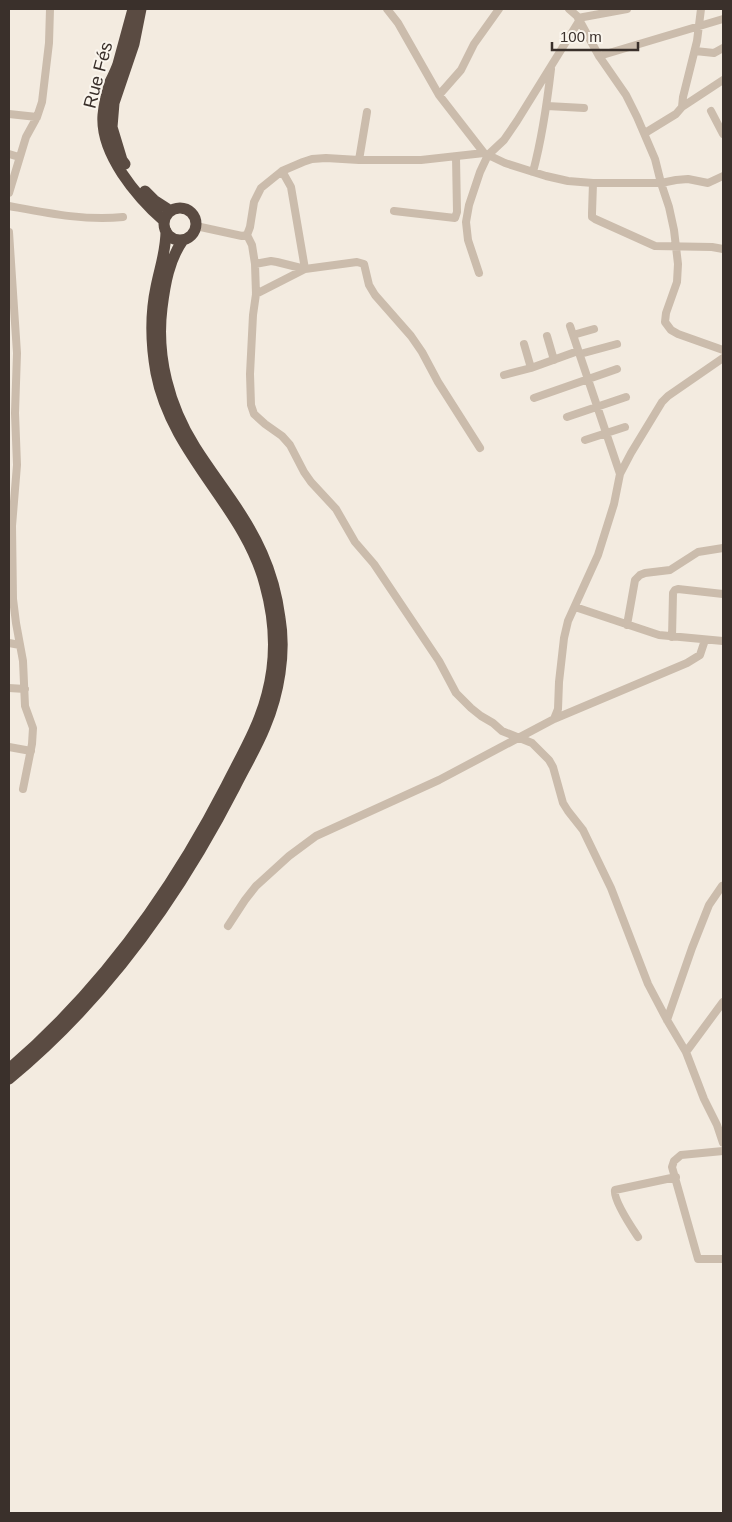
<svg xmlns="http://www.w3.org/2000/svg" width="732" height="1522" font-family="Helvetica,sans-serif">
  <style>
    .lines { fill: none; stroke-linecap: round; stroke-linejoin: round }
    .minor { stroke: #cbbcac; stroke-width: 8 }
    .highway { stroke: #5a4b42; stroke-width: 11 }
    .labels { text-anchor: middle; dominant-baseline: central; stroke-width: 4; stroke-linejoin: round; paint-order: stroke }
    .street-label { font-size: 18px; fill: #3a302b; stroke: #faf5ed }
  </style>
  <rect width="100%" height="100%" fill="#f3ebe0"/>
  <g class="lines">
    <path class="minor" d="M387,9L398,23L439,95L484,153L505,163L546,176L568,181L593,183H661L676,180L688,179L708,183L723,176
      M569,9L577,16L599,56L626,95L637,117L655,159L661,183L669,207L674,230L678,264L677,282L666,313L665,322L671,330L678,334L723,350
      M578,18L627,9
      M695,51L714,53L723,48
      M599,56L723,19
      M439,95L461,70L474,44L499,9
      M547,106L584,108
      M682,107L723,80
      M711,111L723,134
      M9,114L37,117
      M645,133L676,114L682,107L683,97L697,41L701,9
      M9,154L19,157
      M359,160L367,112
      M533,172C542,138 547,104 551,69
      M593,183L592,213V217L595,219L655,246L712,247L723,249
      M9,193L26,137L37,117L42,102L49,43L50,9
      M9,206C47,213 85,221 123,217
      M394,211L455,218L457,212L456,157
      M196,226L242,236L247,235L250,227L254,202L261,188L282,171L303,162L312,159L326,158L359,160H421L484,153
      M9,232L17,353L15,413L17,465L12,526L13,599L16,623L23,661L25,706L33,728L32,744L23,789
      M247,235L252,245L255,264L256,294L253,315L250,374L251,405L254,414L265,424L282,436L290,445L304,472L311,482L336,509L355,542L374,564L439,661L456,693L471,708L481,716L493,723L502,731L532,743L549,760L553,767L563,803L568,811L583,830L611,888L648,984L667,1020L686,1052L704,1099L717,1125L723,1143
      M255,264L271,261L277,262L305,269L357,262L364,264L369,285L375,295L411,336L422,352L438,382L480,448
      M479,273L468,240L466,222L469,205L480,172L488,155L504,140L517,121L579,21
      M256,294L305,269L291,187L282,171
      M570,326L620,474
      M573,335L594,329
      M547,336L554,360
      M524,344L531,368
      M580,354L617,344
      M504,375L531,368L578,351
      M534,398L617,369
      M567,417L626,397
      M585,440L625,427
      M575,607L659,635L723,641
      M627,625L635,580L640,575L645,573L670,570L698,552L723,548
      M672,637L673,593L675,590L678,589L723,594
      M9,643L20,645
      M9,688L25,689
      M554,719L687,663L700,655L705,640
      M9,747L31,751
      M228,926L245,900L256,886L289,856L316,836L439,780L554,719L558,709L559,682L564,638L568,621L598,555L614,504L620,474L631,453L662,402L668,396L723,358
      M667,1020L692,948L709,905L722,886L723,887
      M686,1052L723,1002
      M723,1151L681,1155L674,1161L672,1167L698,1259H723
      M638,1237C632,1228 613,1200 615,1190L676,1177"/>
    <path class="highway" d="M133,9C128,27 123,46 118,64C116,70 113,76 110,82C107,92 104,104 103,115C100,154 137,197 164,221
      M125,164L122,160L112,127L114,103L134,44L141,9
      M145,191L154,200L171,211
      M164 224a16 16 0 1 1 32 0a16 16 0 1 1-32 0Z
      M9,1069C101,990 171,893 226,786C241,756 259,726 267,694C277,657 275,621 265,585C245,507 172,456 156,373C151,345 150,315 156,287C160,267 166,251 166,231
      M9,1079C105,1000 178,898 235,787C245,767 257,747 265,727C279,694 286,653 280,618C277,595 271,573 262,553C245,514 217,482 195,447C169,406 156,356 162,308C165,284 169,260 183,240"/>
  </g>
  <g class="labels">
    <g class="street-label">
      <text transform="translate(98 75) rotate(-75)">Rue Fés</text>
    </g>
  </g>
  <rect width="732" height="1522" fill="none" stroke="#3a302b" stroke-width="20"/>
  <path d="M552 42v8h86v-8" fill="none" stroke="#3a302b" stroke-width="2.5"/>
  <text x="560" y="42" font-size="15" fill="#3a302b" stroke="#faf5ed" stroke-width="4" paint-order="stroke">100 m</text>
</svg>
